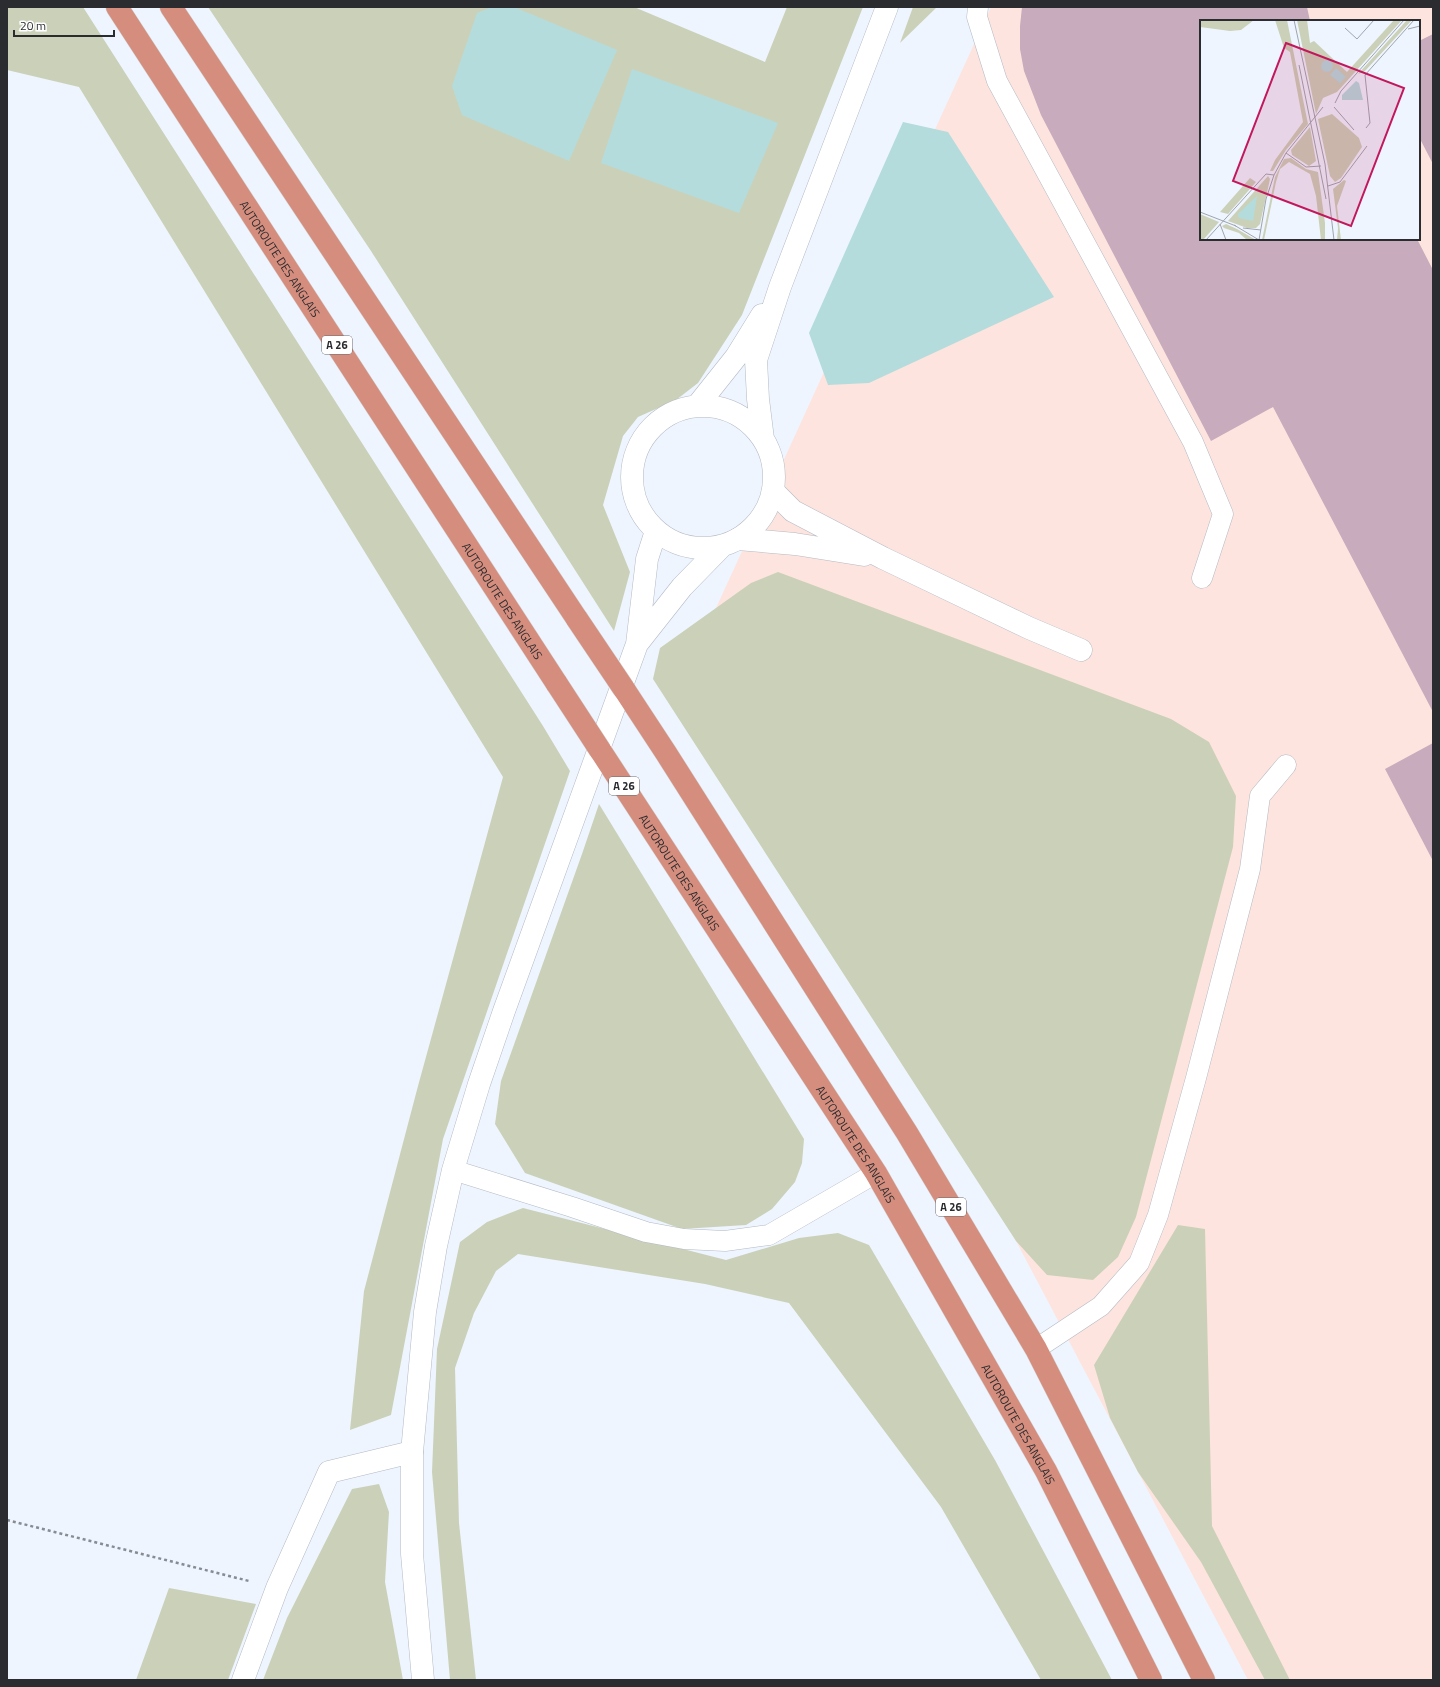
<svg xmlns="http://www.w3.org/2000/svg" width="1440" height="1687" font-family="'Titillium Web',sans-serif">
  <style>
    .commercial { fill: #fee4de; fill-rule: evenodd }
    .green { fill: #cbd1b8 }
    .water { fill: #b4dcdd }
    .building { fill: #c8abbd }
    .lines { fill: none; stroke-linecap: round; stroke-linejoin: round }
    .service-casing { stroke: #b3bac4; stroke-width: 21 }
    .minor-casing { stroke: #b3bac4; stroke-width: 23 }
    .tertiary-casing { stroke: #b3bac4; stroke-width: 23 }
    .motorway-casing { stroke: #d4d5d6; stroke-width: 23 }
    .path { stroke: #878b92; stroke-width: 2.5; stroke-dasharray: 3 3; stroke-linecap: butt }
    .service { stroke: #fff; stroke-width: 20 }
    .minor { stroke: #fff; stroke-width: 22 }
    .tertiary { stroke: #fff; stroke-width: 22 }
    .motorway { stroke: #d58d7d; stroke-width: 22 }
    .motorway-bridge-casing { stroke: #d4d5d6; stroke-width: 23; stroke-linecap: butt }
    .motorway-bridge { stroke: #d58d7d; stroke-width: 22 }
    .labels { text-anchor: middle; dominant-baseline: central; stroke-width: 3; stroke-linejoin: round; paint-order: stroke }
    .shield { fill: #fff; stroke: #6a6b6e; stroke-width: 1 }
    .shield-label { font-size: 11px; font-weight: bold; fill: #2a2c30 }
    .street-label { font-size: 12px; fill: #2a2c30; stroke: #fff }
    .inset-road { fill: none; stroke: #a0a5ac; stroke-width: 1 }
    .view { fill: #c2185b; fill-opacity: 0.15; stroke: #c2185b; stroke-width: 2 }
    .inset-edge { fill: none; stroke: #2a2c30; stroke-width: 2 }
  </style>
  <rect width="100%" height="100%" fill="#eef5ff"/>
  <path class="commercial" d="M991,7H1433V1680H1248L700,643ZM1201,21H1419V239H1201Z"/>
  <path class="green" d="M7,7H83L543,726L570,771L443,1139L391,1415L350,1430L364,1291L418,1086L503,777L79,87L7,70Z
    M208,7H634L765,62L787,7H863L742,315L698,383L676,400L638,417L623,436L603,505L630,572L614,631L371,251Z
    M913,7H937L900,43Z
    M778,572L1171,719L1209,742L1236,796L1233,847L1136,1217L1118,1257L1093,1280L1047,1275L1016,1241L653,679L660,648L751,583Z
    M599,804L804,1139L802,1163L795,1182L772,1209L746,1225L682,1229L525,1173L495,1124L501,1081L582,854Z
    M523,1208L726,1260L799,1238L838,1233L869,1245L995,1460L1112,1680H1041L941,1507L789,1303L705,1284L518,1254L496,1271L474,1313L455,1368L459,1523L476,1680H450L432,1472L437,1349L460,1242L487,1222Z
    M1178,1225L1205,1229L1212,1526L1290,1680H1265L1201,1562L1138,1472L1110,1418L1094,1365Z
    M379,1484L389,1512L385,1582L403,1680H263L287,1618L352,1489Z
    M169,1588L256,1604L228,1680H136Z"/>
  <path class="water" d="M492,7H514L617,50L569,161L462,115L452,86L477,13Z
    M632,69L778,123L739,213L601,163Z
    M903,122L948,132L1054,297L869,383L828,385L809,333Z"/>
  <path class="building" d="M1022,7H1307L1310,21H1201V239H1417L1433,270V712L1273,407L1211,441L1041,115L1024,71L1020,49V26Z
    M1433,34V164L1419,137V41Z
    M1433,743V861L1385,769Z"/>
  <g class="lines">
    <g class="service-casing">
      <path id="service" d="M978,7L977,17L997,81L1193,442L1223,514L1202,578
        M453,1170L572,1207L646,1232L684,1239L725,1241L769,1235L876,1173
        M1036,1349L1101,1306L1139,1263L1158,1215L1196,1078L1250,869L1260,796L1286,765"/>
    </g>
    <g class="minor-casing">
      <path id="minor" d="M773,491L793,511L883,558L1029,628L1081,650
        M738,539L795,544L864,555
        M243,1680L277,1588L329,1472L412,1452"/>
    </g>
    <g class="tertiary-casing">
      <path id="tertiary" d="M697,406L736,357L762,315
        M632 477a71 71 0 1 1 142 0a71 71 0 1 1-142 0Z
        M763,439L758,399L756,360L780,287L887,7
        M637,644L682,587L722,546
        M423,1680L412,1554V1452L425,1312L436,1246L453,1170L479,1084L504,1011L637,644L647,559L656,531"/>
    </g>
    <g class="motorway-casing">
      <g id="motorway">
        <path id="s1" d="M117,7L557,684"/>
        <path d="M171,7L577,619"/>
        <path d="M624,689L666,753L907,1133L1036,1349L1204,1680"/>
        <path id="s2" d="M600,750L876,1173L1046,1471L1151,1680"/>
      </g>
    </g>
    <path class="path" d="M7,1520L249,1581"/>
    <use href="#service" class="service"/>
    <use href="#minor" class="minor"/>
    <use href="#tertiary" class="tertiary"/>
    <use href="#motorway" class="motorway"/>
    <g class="motorway-bridge-casing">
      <path id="motorway-bridge" d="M577,619L624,689
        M557,684L600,750"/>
    </g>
    <use href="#motorway-bridge" class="motorway-bridge"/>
  </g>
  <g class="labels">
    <g class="shield">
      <rect x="322" y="336" width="30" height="18" rx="3"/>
      <rect x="609" y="777" width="30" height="18" rx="3"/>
      <rect x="936" y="1198" width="30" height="18" rx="3"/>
    </g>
    <g class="shield-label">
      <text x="337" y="345">A 26</text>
      <text x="624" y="786">A 26</text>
      <text x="951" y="1207">A 26</text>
    </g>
    <g class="street-label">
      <text stroke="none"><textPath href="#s1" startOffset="300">AUTOROUTE DES ANGLAIS</textPath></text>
      <text stroke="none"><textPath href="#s1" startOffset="708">AUTOROUTE DES ANGLAIS</textPath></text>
      <text stroke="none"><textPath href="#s2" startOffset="146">AUTOROUTE DES ANGLAIS</textPath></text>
      <text stroke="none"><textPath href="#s2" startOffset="470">AUTOROUTE DES ANGLAIS</textPath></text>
      <text stroke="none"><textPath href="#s2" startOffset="794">AUTOROUTE DES ANGLAIS</textPath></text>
    </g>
  </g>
  <g transform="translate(1200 20)">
    <rect width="220" height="220" fill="#eef5ff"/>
    <path d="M0,0H54L41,10L30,11L0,7ZM75,0H87L108,104L86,130L73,151H70L75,140L103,102L90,32L84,28ZM97,0H107L110,23L114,21L147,52L194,0H202L137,72L123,78L116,94ZM207,0H212L165,51L158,54ZM132,94L159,118L162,127L141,158L135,162L130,156L118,99ZM110,107L116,141L109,146L92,135L91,130ZM91,138L106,149L118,152L125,203V220H121L116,176L110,154L89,142L80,149L76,162L64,220H62L75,157L84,139ZM68,156L70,159L60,204L56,208H47L28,201ZM50,158L56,162L28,194L20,192ZM144,160L146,161L137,186L141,220H137L138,208L133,169ZM0,194L19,202L3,220H0ZM26,204L37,209L56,220H47L39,213L24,208L22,206Z" fill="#cbd1b8"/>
    <path d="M121 46a6 6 0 1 1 12 0a6 6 0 1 1-12 0ZM136,48L146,57L140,63L130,55ZM156,61L159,63L163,80H142V75ZM57,176L53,201L39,198L38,194Z" fill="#b4dcdd"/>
    <path class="inset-road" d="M94,0L125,144L134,220M145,8L157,19L174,0M208,9L220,6M99,45L126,179M135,83L141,71L204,0M134,87L154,110M166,108L170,103L165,55L214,0M86,133L106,147L121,146M128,166L140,162L167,126M0,192L36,206M20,204L26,220M34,205L59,220L66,179L74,155L86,133L123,87M43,208L61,210M6,220L66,154L74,155"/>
    <path class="view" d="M86,23L204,68L151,206L33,161Z"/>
    <rect width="220" height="220" class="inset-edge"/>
  </g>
  <rect width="1440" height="1687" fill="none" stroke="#2a2c30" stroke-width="16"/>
  <path d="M14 30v6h100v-6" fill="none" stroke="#2a2c30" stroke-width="2"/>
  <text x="20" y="30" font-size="12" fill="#2a2c30" stroke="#ffffff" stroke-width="3" paint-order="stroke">20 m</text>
</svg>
